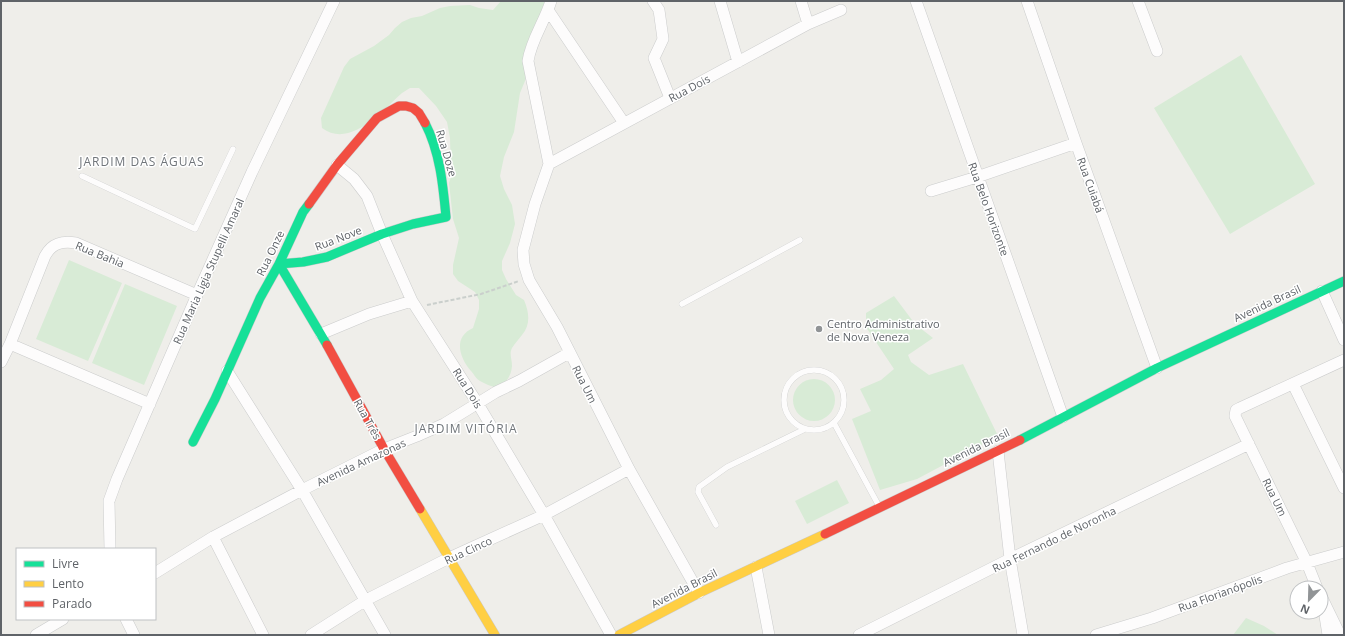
<svg xmlns="http://www.w3.org/2000/svg" width="1345" height="636" font-family="'Open Sans',sans-serif">
  <style>
    .green { fill: #d8ebd6 }
    .lines { fill: none; stroke-linecap: round; stroke-linejoin: round }
    .lane-casing { stroke: #cbcccc; stroke-width: 6 }
    .street-casing { stroke: #cbcccc; stroke-width: 12 }
    .fast-casing { stroke: #cacacb; stroke-width: 10 }
    .slow-casing { stroke: #cacacb; stroke-width: 10 }
    .jam-casing { stroke: #cacacb; stroke-width: 10 }
    .path { stroke: #cacfcc; stroke-width: 2; stroke-dasharray: 4 2; stroke-linecap: butt }
    .lane { stroke: #fdfcfc; stroke-width: 5.5 }
    .street { stroke: #fdfcfc; stroke-width: 11 }
    .fast { stroke: #16e098; stroke-width: 9 }
    .slow { stroke: #ffcf43; stroke-width: 9 }
    .jam { stroke: #f24e42; stroke-width: 9 }
    .poi-dot { fill: #919496; stroke: #fff; stroke-width: 1.5 }
    .labels { text-anchor: middle; dominant-baseline: central; stroke-width: 3; stroke-linejoin: round; paint-order: stroke }
    .street-label { font-size: 11px; fill: #5f6368; stroke: #fff }
    .poi-label { font-size: 11px; fill: #5f6368; stroke: #fff; text-anchor: start }
    .neighbourhood-label { font-size: 12px; letter-spacing: 1px; fill: #70757a; stroke: #fff }
  </style>
  <rect width="100%" height="100%" fill="#efeeea"/>
  <path class="green" d="M501,1H545L537,22L525,81L520,93L514,132L504,157L500,176L504,189L512,205L515,224L510,243L502,261V270L506,279L516,295L524,300C529,312 531,324 522,335C519,339 515,343 512,348C509,354 512,359 512,366C511,377 506,383 497,388C491,386 485,384 480,381C476,379 474,374 471,371C459,357 453,337 473,328L479,309V300L475,292L458,281L453,274V265L459,238L453,219L449,183L451,177L450,138L447,122L436,106L419,88H410L402,93C382,111 350,149 322,128L321,118L344,67L350,59L374,46L389,35L395,28L402,22L411,18L422,16L440,8L450,6L470,5L479,8L493,10Z
    M1241,55L1315,184L1230,234L1154,108Z
    M69,260L122,283L88,361L36,339Z
    M125,284L177,306L144,385L92,363Z
    M894,296L915,324L933,338L908,355L911,362L929,375L963,364L998,436L917,479L880,490L852,419L871,411L860,389L881,380L894,369L866,327V313Z
    M793 400a21 21 0 1 1 42 0a21 21 0 1 1-42 0Z
    M837,480L849,503L807,524L795,501Z
    M1246,618L1264,626L1278,635H1233Z"/>
  <g class="lines">
    <g class="lane-casing">
      <path id="lane" d="M82,176L195,229L233,149
        M682,304L800,240
        M784 400a30 30 0 1 1 60 0a30 30 0 1 1-60 0Z
        M834,423L880,508
        M716,525L698,492L699,487L727,467L805,429"/>
    </g>
    <g class="street-casing">
      <path id="street" d="M551,1C545,21 531,40 528,61L549,164L535,204L523,250L524,264L529,280L557,327L629,469L699,593
        M653,1L659,10L663,39L654,58L670,98
        M720,1L738,62
        M801,1L808,24
        M916,1L1063,417
        M1027,1L1076,143L1157,368
        M1138,1L1157,51
        M548,10L624,123
        M549,164L808,24L841,10
        M337,165L354,179L367,196L382,234L412,301L478,404L544,515L611,635
        M931,191L977,177L1076,143
        M1322,291L1344,340
        M321,334L369,314L412,301
        M10,344L150,404
        M1,362L10,344L45,256C52,243 62,241 76,243L197,295
        M227,371L302,490L385,635
        M1293,384L1344,488
        M998,451L1010,559L1023,635
        M213,537L263,635
        M110,549L109,501L117,479L197,295L252,172L334,1
        M756,567L769,635
        M155,573L213,537L302,490L384,449L417,436L444,424L496,392L519,381L569,353
        M1317,588L1307,563L1235,416L1236,410L1240,408L1344,360
        M1321,596L1340,635
        M1324,610L1328,635
        M126,619L134,635
        M36,635L63,619
        M311,635L366,600L449,558L544,515L629,469
        M859,635L1010,559L1249,444
        M1096,635L1152,618L1287,568L1344,552"/>
    </g>
    <g class="fast-casing">
      <path id="fast" d="M327,345L279,264L303,262L327,257L382,234L413,224L446,217C443,185 440,152 425,123
        M1020,440L1157,368L1344,281
        M193,442L215,399L260,298L279,264L303,212L309,204"/>
    </g>
    <g class="slow-casing">
      <path id="slow" d="M420,509L495,635
        M619,635L699,593L825,534"/>
    </g>
    <g class="jam-casing">
      <path id="jam" d="M309,204L337,165L377,118L399,106H406L413,108L419,113L425,123
        M327,345L384,449L420,509
        M825,534L1020,440"/>
    </g>
    <path class="path" d="M427,305L481,294L519,281"/>
    <use href="#lane" class="lane"/>
    <use href="#street" class="street"/>
    <use href="#fast" class="fast"/>
    <use href="#slow" class="slow"/>
    <use href="#jam" class="jam"/>
  </g>
  <circle class="poi-dot" cx="819" cy="329" r="4"/>
  <g class="labels">
    <g class="street-label">
      <text transform="translate(689 88) rotate(-28)">Rua Dois</text>
      <text transform="translate(447 153) rotate(74)">Rua Doze</text>
      <text transform="translate(1091 185) rotate(70)">Rua Cuiabá</text>
      <text transform="translate(989 209) rotate(70)">Rua Belo Horizonte</text>
      <text transform="translate(338 238) rotate(-21)">Rua Nove</text>
      <text transform="translate(270 253) rotate(-64)">Rua Onze</text>
      <text transform="translate(100 254) rotate(22)">Rua Bahia</text>
      <text transform="translate(208 271) rotate(-66)">Rua Maria Ligia Stupelli Amaral</text>
      <text transform="translate(1267 303) rotate(-25)">Avenida Brasil</text>
      <text transform="translate(585 384) rotate(63)">Rua Um</text>
      <text transform="translate(468 388) rotate(58)">Rua Dois</text>
      <text transform="translate(368 419) rotate(61)">Rua Três</text>
      <text transform="translate(976 447) rotate(-26)">Avenida Brasil</text>
      <text transform="translate(361 462) rotate(-25)">Avenida Amazonas</text>
      <text transform="translate(1275 497) rotate(64)">Rua Um</text>
      <text transform="translate(1054 539) rotate(-26)">Rua Fernando de Noronha</text>
      <text transform="translate(468 550) rotate(-25)">Rua Cinco</text>
      <text transform="translate(684 588) rotate(-27)">Avenida Brasil</text>
      <text transform="translate(1220 593) rotate(-20)">Rua Florianópolis</text>
    </g>
    <g class="poi-label">
      <text x="827" y="323">Centro Administrativo<tspan x="827" dy="13">de Nova Veneza</tspan></text>
    </g>
    <g class="neighbourhood-label">
      <text x="142" y="161">JARDIM DAS ÁGUAS</text>
      <text x="466" y="428">JARDIM VITÓRIA</text>
    </g>
  </g>
  <rect width="1345" height="636" fill="none" stroke="#5f6368" stroke-width="4"/>
  <rect x="16" y="548" width="140" height="72" fill="#ffffff" stroke="#bfc1c3"/>
  <rect x="24" y="561" width="20" height="6" fill="#16e098" stroke="#bfc1c3"/>
  <text x="52" y="568" font-size="12" fill="#5f6368">Livre</text>
  <rect x="24" y="581" width="20" height="6" fill="#ffcf43" stroke="#bfc1c3"/>
  <text x="52" y="588" font-size="12" fill="#5f6368">Lento</text>
  <rect x="24" y="601" width="20" height="6" fill="#f24e42" stroke="#bfc1c3"/>
  <text x="52" y="608" font-size="12" fill="#5f6368">Parado</text>
  <g transform="translate(1309 600) rotate(203)"><circle r="19" fill="#ffffff" stroke="#bfc1c3"/>
  <path d="M0-3L7 15L0 10L-7 15Z" fill="#919496"/>
  <text y="-6" font-size="11" font-weight="bold" text-anchor="middle" fill="#5f6368">N</text>
  </g>
</svg>
